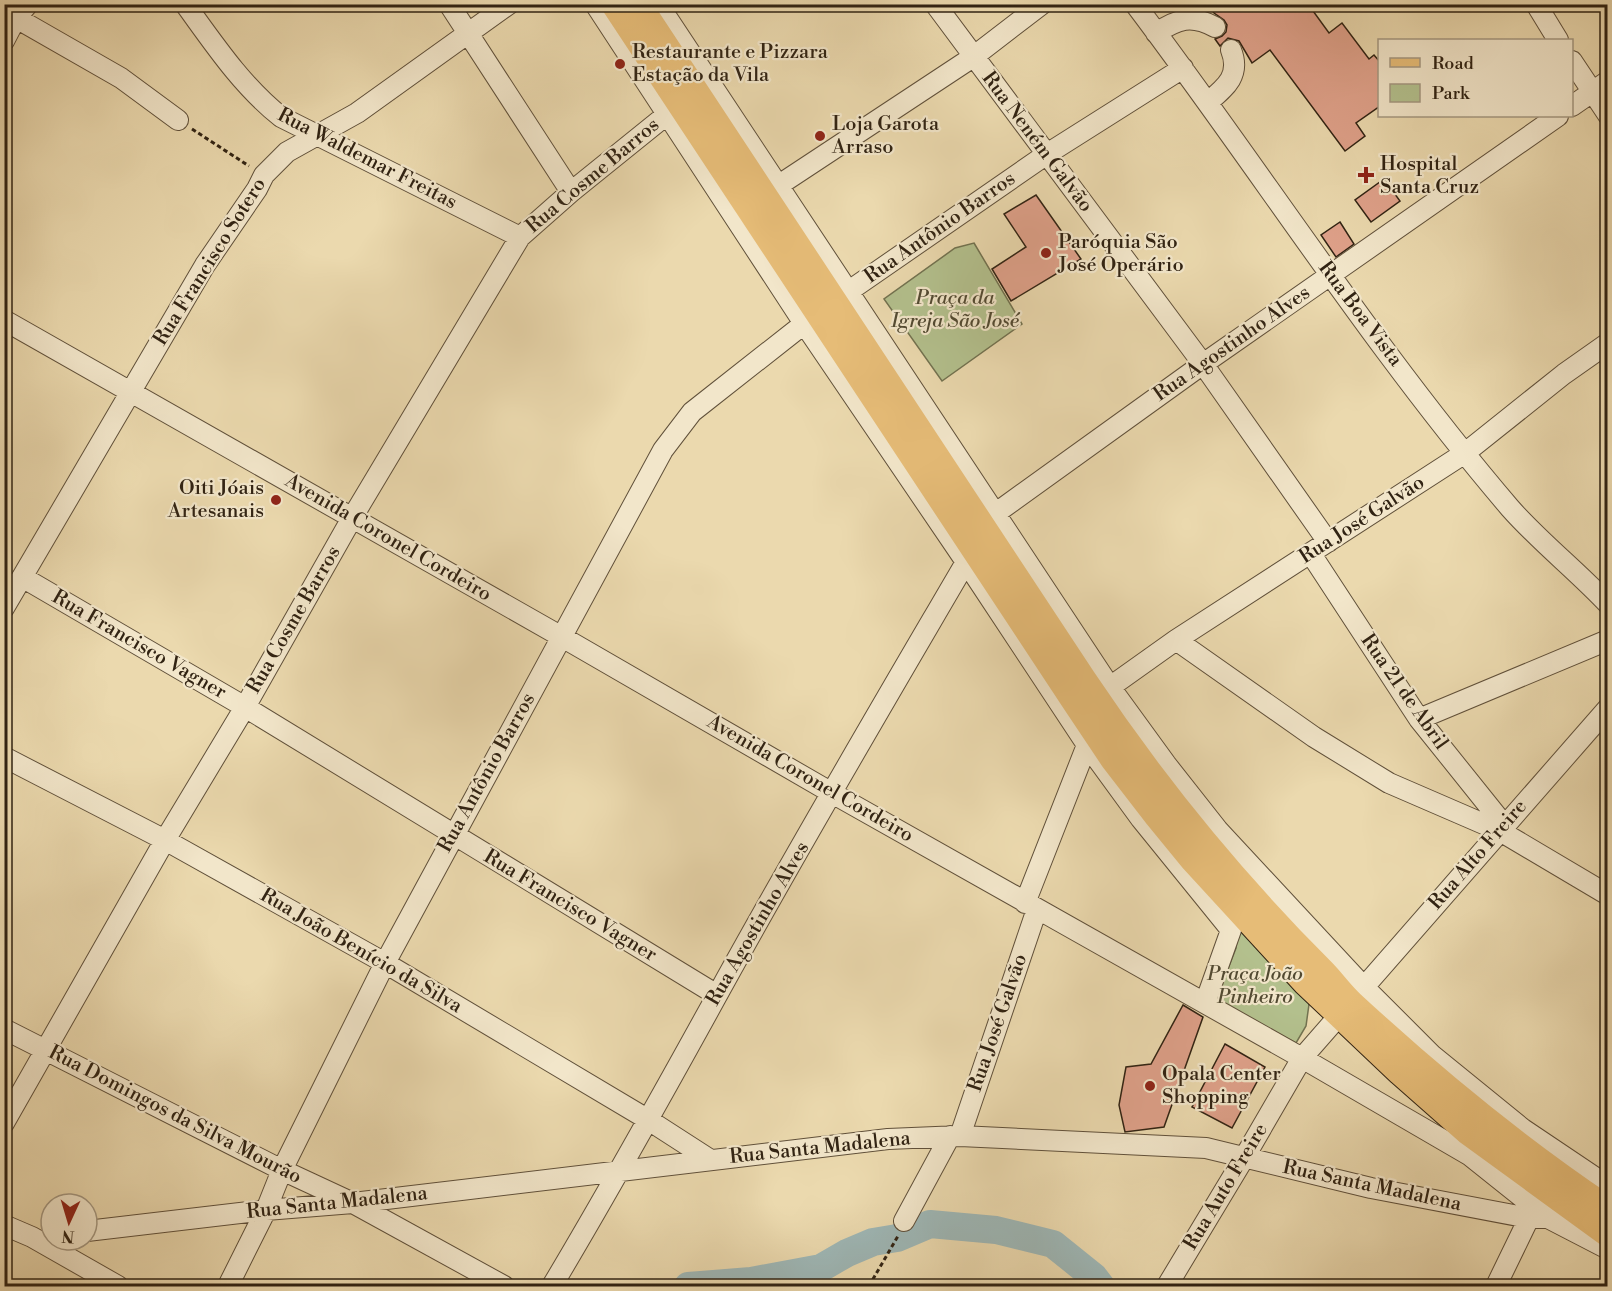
<svg xmlns="http://www.w3.org/2000/svg" width="1612" height="1291" font-family="'Libre Bodoni',serif">
  <style>
    .green { fill: #b3c08d; stroke: #727250; stroke-width: 1.5 }
    .lines { fill: none; stroke-linecap: round; stroke-linejoin: round }
    .river { stroke: #9eb7b6; stroke-width: 28 }
    .building { fill: #dfa18a; stroke: #312313; stroke-width: 1.5 }
    .minor-casing { stroke: #60503a; stroke-width: 22 }
    .major-casing { stroke: #312313; stroke-width: 28 }
    .path { stroke: #312313; stroke-width: 3; stroke-dasharray: 4.5 3; stroke-linecap: butt }
    .minor { stroke: #f2e6ca; stroke-width: 20 }
    .major { stroke: #e6bc77; stroke-width: 26 }
    .poi-dot { fill: #8f2418; stroke: #f2e6ca; stroke-width: 2 }
    .labels { text-anchor: middle; dominant-baseline: central; stroke-width: 4.5; stroke-linejoin: round; paint-order: stroke }
    .poi-label { font-size: 20px; fill: #312313; stroke: #f2e6ca; text-anchor: start }
    .street-label { font-size: 20px; fill: #312313; stroke: #f2e6ca }
    .park-label { font-size: 20px; font-style: italic; fill: #524a32; stroke: #f2e6ca }
  </style>
  <rect width="100%" height="100%" fill="#ebd9ae"/>
  <filter id="stains"><feTurbulence type="fractalNoise" baseFrequency=".00333" numOctaves="4"/><feColorMatrix values="0 0 0 0 .2 0 0 0 0 .09 0 0 0 0 .02 0 0 0 .5 -.17"/></filter>
  <radialGradient id="worn" r=".72"><stop offset=".6" stop-color="#630" stop-opacity="0"/><stop offset="1" stop-color="#630" stop-opacity=".3"/></radialGradient>
  <path class="green" d="M974,243L1022,324L942,381L884,299L955,248Z
    M1208,887L1310,997L1306,1026L1296,1043L1216,1000L1236,948L1238,932Z"/>
  <g class="lines">
    <path class="river" d="M688,1286L751,1281L821,1268L847,1253L873,1242L897,1238L930,1224L996,1230L1053,1244L1094,1277L1101,1286"/>
  </g>
  <path class="building" d="M1207,4H1308L1329,33L1342,23L1369,59L1374,55L1380,62V106L1356,123L1365,136L1345,151L1270,50L1252,63L1239,41L1228,38L1220,46L1215,39L1222,36L1226,32L1227,25L1224,20L1214,13Z
    M1384,179L1400,201L1371,222L1355,200Z
    M1036,195L1081,259L1011,301L992,269L1026,247L1004,214Z
    M1340,222L1354,244L1336,257L1321,235Z
    M1183,1005L1203,1017L1164,1127L1125,1132L1119,1105L1126,1067L1151,1064Z
    M1225,1044L1265,1067L1232,1128L1192,1107Z"/>
  <g class="lines">
    <g class="minor-casing">
      <path id="minor" d="M185,4C214,44 242,86 281,117L520,237
        M449,4L571,192
        M595,4L805,325L966,562L1087,745L1141,819L1231,930L1205,1003
        M658,4L1110,687L1166,764L1218,830L1363,986L1432,1055L1523,1129L1608,1186
        M935,4L1203,364L1328,542
        M1135,4C1261,171 1374,349 1510,508C1540,542 1577,571 1608,604
        M1536,4L1558,40
        M4,11L121,78L178,120
        M1156,33C1178,19 1191,14 1215,27
        M4,41L16,18L28,4
        M1572,61L1608,115
        M1208,102C1226,87 1241,75 1231,50
        M1572,106L1608,81
        M768,186L779,185L973,57L1042,4
        M849,291L1047,154L1183,68
        M4,320L562,637L832,793L1302,1058L1469,1155L1548,1218L1608,1249
        M996,513L1203,364L1558,116
        M1311,554L1419,719L1504,825
        M22,577L245,707L717,995
        M4,608L205,265L257,189L264,175L287,152L357,113L509,4
        M1176,640L1314,737L1389,783L1500,831L1608,895
        M1110,687L1176,640L1465,453L1564,374L1608,343
        M1419,719L1608,640
        M4,757L165,840L385,963L647,1119L709,1159
        M1025,903L1087,745
        M4,1029L282,1170L353,1203L504,1286
        M4,1123L165,840L245,707L352,518L520,237L571,192L680,104
        M960,1136L1037,909
        M904,1221L950,1136
        M4,1225L32,1237L118,1286
        M87,1231L266,1210L353,1203L888,1139L960,1136L1206,1148L1371,1188L1529,1218H1548
        M228,1286L266,1210L282,1170L385,963L663,450L692,412L814,316
        M552,1286C610,1189 665,1090 720,990C799,846 883,704 966,562
        M1167,1286L1244,1158L1302,1058L1608,708
        M1496,1286L1529,1218"/>
    </g>
    <g class="major-casing">
      <path id="major" d="M614,4L1073,699L1113,759L1157,816L1193,860L1305,982L1400,1072L1468,1132L1608,1234
        M638,4L1083,679C1153,784 1232,881 1322,971C1332,981 1341,994 1352,1004C1432,1078 1517,1148 1608,1209"/>
    </g>
    <path class="path" d="M192,129L249,166
      M869,1286L898,1236"/>
    <use href="#minor" class="minor"/>
    <use href="#major" class="major"/>
  </g>
  <g class="poi-dot">
    <circle cx="620" cy="64" r="6"/>
    <circle cx="820" cy="136" r="6"/>
    <path d="M1363 166h6v6h6v6h-6v6h-6v-6h-6v-6h6z"/>
    <circle cx="1046" cy="253" r="6"/>
    <circle cx="276" cy="500" r="6"/>
    <circle cx="1150" cy="1086" r="6"/>
  </g>
  <g class="labels">
    <g class="poi-label">
      <text x="632" y="52">Restaurante e Pizzara<tspan x="632" dy="23">Estação da Vila</tspan></text>
      <text x="832" y="124">Loja Garota<tspan x="832" dy="23">Arraso</tspan></text>
      <text x="1380" y="164">Hospital<tspan x="1380" dy="23">Santa Cruz</tspan></text>
      <text x="1058" y="242">Paróquia São<tspan x="1058" dy="23">José Operário</tspan></text>
      <text x="264" y="488" text-anchor="end">Oiti Jóais<tspan x="264" dy="23">Artesanais</tspan></text>
      <text x="1162" y="1074">Opala Center<tspan x="1162" dy="23">Shopping</tspan></text>
    </g>
    <g class="street-label">
      <text transform="translate(1037 142) rotate(53)">Rua Neném Galvão</text>
      <text transform="translate(367 159) rotate(27)">Rua Waldemar Freitas</text>
      <text transform="translate(593 176) rotate(-40)">Rua Cosme Barros</text>
      <text transform="translate(940 228) rotate(-35)">Rua Antônio Barros</text>
      <text transform="translate(210 262) rotate(-58)">Rua Francisco Sotero</text>
      <text transform="translate(1360 314) rotate(53)">Rua Boa Vista</text>
      <text transform="translate(1232 344) rotate(-35)">Rua Agostinho Alves</text>
      <text transform="translate(1362 520) rotate(-33)">Rua José Galvão</text>
      <text transform="translate(388 538) rotate(30)">Avenida Coronel Cordeiro</text>
      <text transform="translate(294 620) rotate(-60)">Rua Cosme Barros</text>
      <text transform="translate(139 645) rotate(30)">Rua Francisco Vagner</text>
      <text transform="translate(1404 692) rotate(55)">Rua 21 de Abril</text>
      <text transform="translate(487 773) rotate(-61)">Rua Antônio Barros</text>
      <text transform="translate(810 779) rotate(30)">Avenida Coronel Cordeiro</text>
      <text transform="translate(1478 855) rotate(-49)">Rua Alto Freire</text>
      <text transform="translate(570 906) rotate(31)">Rua Francisco Vagner</text>
      <text transform="translate(758 924) rotate(-60)">Rua Agostinho Alves</text>
      <text transform="translate(361 951) rotate(30)">Rua João Benício da Silva</text>
      <text transform="translate(998 1023) rotate(-71)">Rua José Galvão</text>
      <text transform="translate(175 1115) rotate(27)">Rua Domingos da Silva Mourão</text>
      <text transform="translate(820 1148) rotate(-6)">Rua Santa Madalena</text>
      <text transform="translate(1372 1186) rotate(12)">Rua Santa Madalena</text>
      <text transform="translate(1226 1187) rotate(-59)">Rua Auto Freire</text>
      <text transform="translate(337 1203) rotate(-6)">Rua Santa Madalena</text>
    </g>
    <g class="park-label">
      <text x="955" y="298">Praça da<tspan x="955" dy="23">Igreja São José</tspan></text>
      <text x="1255" y="974">Praça João<tspan x="1255" dy="23">Pinheiro</tspan></text>
    </g>
  </g>
  <rect width="1612" height="1291" fill="none" stroke="#ebd9ae" stroke-width="24"/>
  <rect x="6" y="6" width="1600" height="1279" fill="none" stroke="#312313" stroke-width="3"/>
  <rect x="12" y="12" width="1588" height="1267" fill="none" stroke="#312313" stroke-width="1.5"/>
  <rect x="1378" y="39" width="195" height="78" fill="#f2e6ca" stroke="#a59881" stroke-width="1.5"/>
  <rect x="1390" y="58" width="30" height="9" fill="#e6bc77" stroke="#a59881" stroke-width="1.5"/>
  <text x="1432" y="69" font-size="18" fill="#312313">Road</text>
  <rect x="1390" y="84" width="30" height="18" fill="#b3c08d" stroke="#a59881" stroke-width="1.5"/>
  <text x="1432" y="99" font-size="18" fill="#312313">Park</text>
  <g transform="translate(69 1222) rotate(184)"><circle r="28" fill="#f2e6ca" stroke="#a59881" stroke-width="1.5"/>
  <path d="M0-4.5L10 22L0 15L-10 22Z" fill="#8f2418"/>
  <text y="-9" font-size="16" font-weight="bold" text-anchor="middle" fill="#312313">N</text>
  </g>
  <rect width="100%" height="100%" filter="url(#stains)"/>
  <rect width="100%" height="100%" fill="url(#worn)"/>
</svg>
